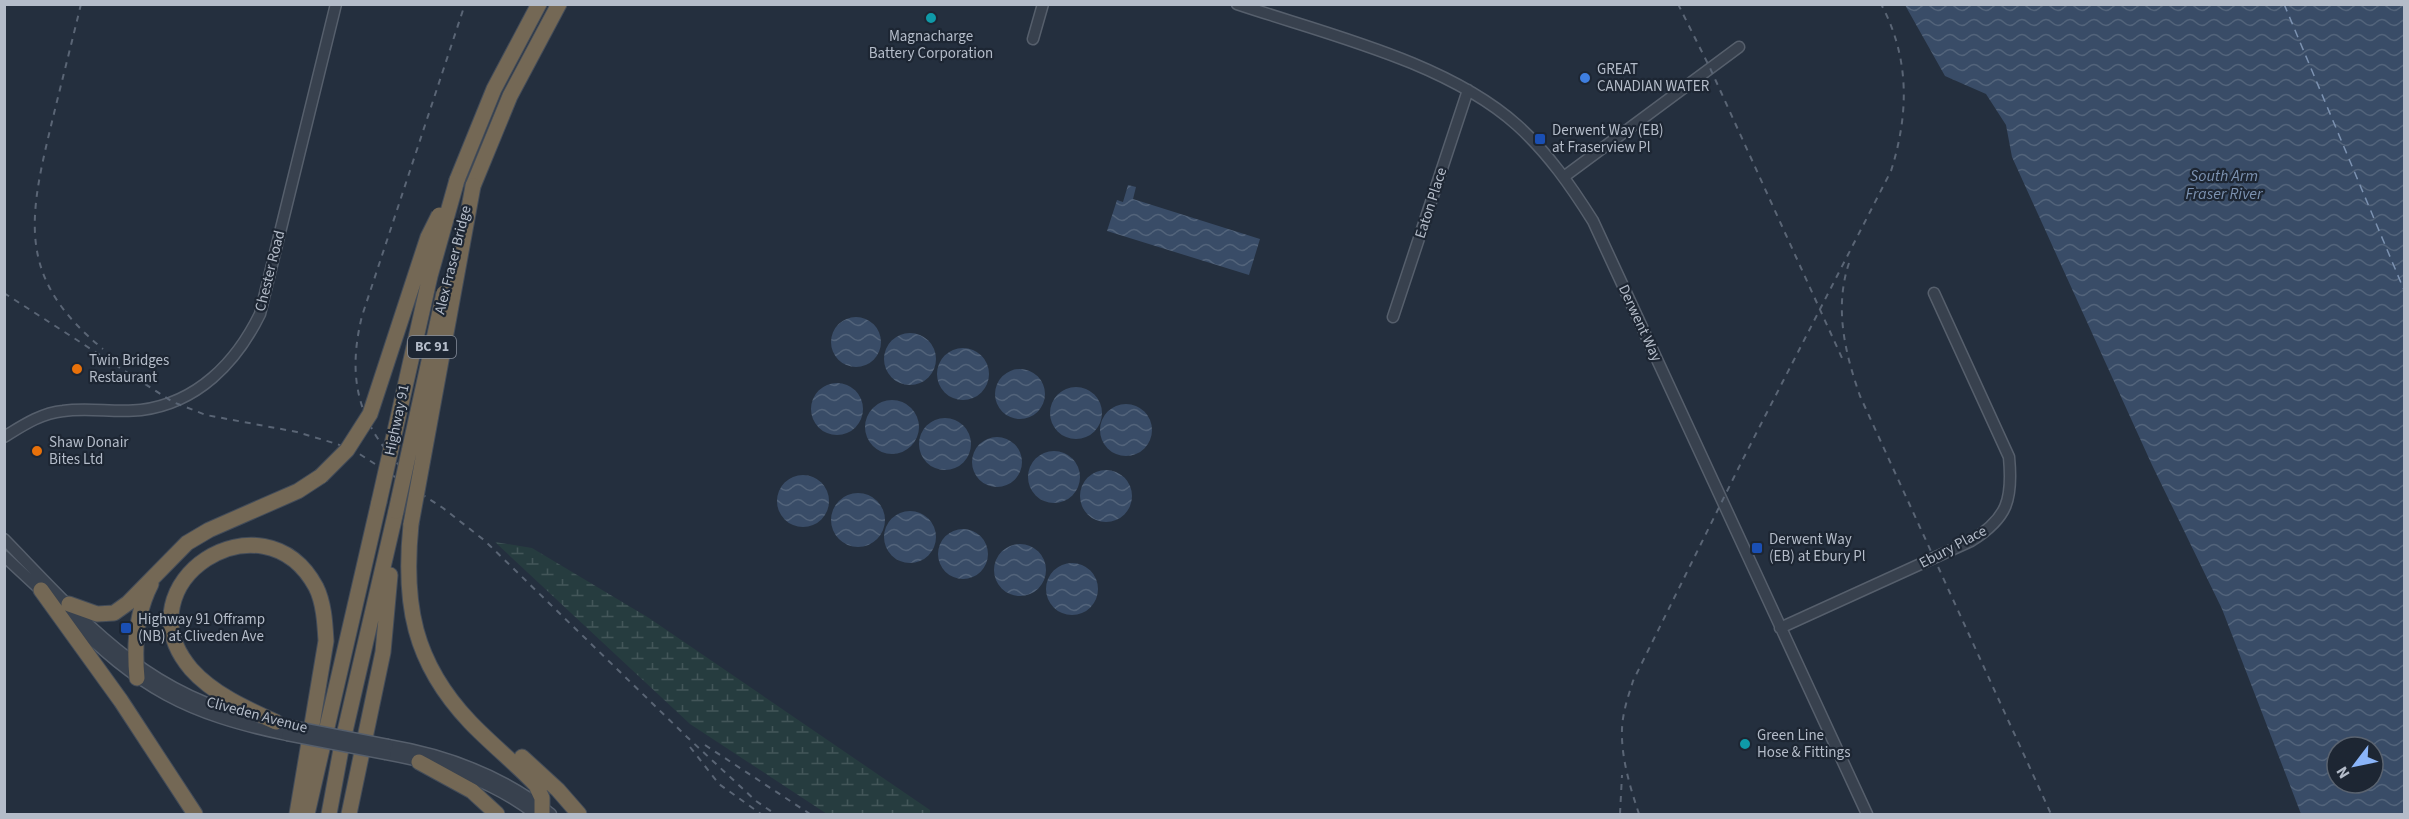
<svg xmlns="http://www.w3.org/2000/svg" width="2409" height="819" font-family="'Source Sans 3',sans-serif">
  <style>
    .wetland { fill: url(#wetland-marsh) }
    .water { fill: url(#water-waves); fill-rule: evenodd }
    .lines { fill: none; stroke-linecap: round; stroke-linejoin: round }
    .ferry { stroke: #7c92b1; stroke-width: 1.5; stroke-dasharray: 8 6; stroke-linecap: butt }
    .minor-casing { stroke: #565f6c; stroke-width: 13 }
    .highway-casing { stroke: #434c59; stroke-width: 17 }
    .minor { stroke: #38414e; stroke-width: 10 }
    .highway { stroke: #746855; stroke-width: 15 }
    .rail { stroke: #5a6575; stroke-width: 2; stroke-dasharray: 6 6; stroke-linecap: butt }
    .minor-bridge-casing { stroke: #565f6c; stroke-width: 13; stroke-linecap: butt }
    .highway-bridge-casing { stroke: #434c59; stroke-width: 17; stroke-linecap: butt }
    .minor-bridge { stroke: #38414e; stroke-width: 10 }
    .highway-bridge { stroke: #746855; stroke-width: 15 }
    .culture-dot { fill: #0f9aa8; stroke: #1d2633; stroke-width: 2 }
    .shop-dot { fill: #3f7fe0; stroke: #1d2633; stroke-width: 2 }
    .transit-dot { fill: #1a4fb4; stroke: #1d2633; stroke-width: 2 }
    .food-dot { fill: #e8710a; stroke: #1d2633; stroke-width: 2 }
    .labels { text-anchor: middle; dominant-baseline: central; stroke-width: 4.5; stroke-linejoin: round; paint-order: stroke }
    .shield { fill: #1d2633; stroke: #878f9c; stroke-width: 1.5 }
    .shield-label { font-size: 14px; font-weight: bold; fill: #b4bcc9 }
    .poi-label { font-size: 15px; fill: #b4bcc9; stroke: #1d2633; text-anchor: start }
    .street-label { font-size: 15px; fill: #b4bcc9; stroke: #1d2633 }
    .water-label { font-size: 16px; font-style: italic; fill: #7c92b1; stroke: #1d2633 }
  </style>
  <defs>
    <pattern id="wetland-marsh" width="20" height="14" patternUnits="userSpaceOnUse" patternTransform="scale(1.5)"><rect width="20" height="14" fill="#263c3f"/><path d="M1 5h8M5 5V1M11 12h8M15 12V8" fill="none" stroke="#435659"/></pattern>
    <pattern id="water-waves" width="16" height="10" patternUnits="userSpaceOnUse" patternTransform="scale(1.5)"><rect width="16" height="10" fill="#394c67"/><path d="M0 5q4-4 8 0t8 0" fill="none" stroke="#53647b"/></pattern>
  </defs>
  <rect width="100%" height="100%" fill="#242f3e"/>
  <path class="wetland" d="M495,542L532,548L649,618L930,810V814H827L690,724Z"/>
  <path class="water" d="M1905,5H2404V814H2301L2222,609L2152,465L2012,157L2006,125L1986,94L1945,76ZM2337,747H2373V783H2337Z
    M1128,185L1136,187L1133,199L1260,239L1249,275L1107,231L1117,200L1123,202Z
    M831 342a25 25 0 1 1 50 0a25 25 0 1 1-50 0Z
    M884 359a26 26 0 1 1 52 0a26 26 0 1 1-52 0Z
    M937 374a26 26 0 1 1 52 0a26 26 0 1 1-52 0Z
    M995 394a25 25 0 1 1 50 0a25 25 0 1 1-50 0Z
    M811 409a26 26 0 1 1 52 0a26 26 0 1 1-52 0Z
    M1050 413a26 26 0 1 1 52 0a26 26 0 1 1-52 0Z
    M865 427a27 27 0 1 1 54 0a27 27 0 1 1-54 0Z
    M1100 430a26 26 0 1 1 52 0a26 26 0 1 1-52 0Z
    M919 444a26 26 0 1 1 52 0a26 26 0 1 1-52 0Z
    M972 462a25 25 0 1 1 50 0a25 25 0 1 1-50 0Z
    M1028 477a26 26 0 1 1 52 0a26 26 0 1 1-52 0Z
    M1080 496a26 26 0 1 1 52 0a26 26 0 1 1-52 0Z
    M777 501a26 26 0 1 1 52 0a26 26 0 1 1-52 0Z
    M831 520a27 27 0 1 1 54 0a27 27 0 1 1-54 0Z
    M884 537a26 26 0 1 1 52 0a26 26 0 1 1-52 0Z
    M938 554a25 25 0 1 1 50 0a25 25 0 1 1-50 0Z
    M994 570a26 26 0 1 1 52 0a26 26 0 1 1-52 0Z
    M1046 589a26 26 0 1 1 52 0a26 26 0 1 1-52 0Z"/>
  <g class="lines">
    <path class="ferry" d="M2284,4L2404,290"/>
    <g class="minor-casing">
      <path id="minor" d="M1237,4C1326,34 1447,62 1517,125C1548,153 1571,186 1593,221L1867,814
        M1033,39L1043,4
        M1565,176L1739,47
        M1393,317L1468,90
        M4,437C22,426 41,413 63,411C88,407 115,413 141,410C197,403 236,363 260,314L336,4
        M4,539C80,617 144,694 255,718
        M4,556L46,595
        M66,615C139,688 186,714 287,735
        M1780,628L1971,541C2008,518 2013,499 2009,457L1934,293
        M388,745C448,755 503,776 551,814
        M386,754C440,764 491,780 535,814"/>
    </g>
    <g class="highway-casing">
      <path id="highway" d="M457,180L494,89L539,4
        M473,186L510,96L559,4
        M411,524C403,603 413,662 470,722C491,744 515,763 536,785L542,798V814
        M41,590L121,701L195,814
        M69,604L97,614L114,613L128,603L187,543L209,530L298,491L321,476
        M137,678C134,647 136,613 151,584
        M276,722C247,709 213,694 191,669C118,583 263,489 316,587C324,603 325,624 326,641L297,814
        M522,757L558,790L579,814
        M419,762L472,791L497,814
        M307,814L379,502
        M329,814L342,744L396,511
        M349,814L383,652L390,575"/>
    </g>
    <use href="#minor" class="minor"/>
    <use href="#highway" class="highway"/>
    <path class="rail" d="M81,4C71,46 60,88 50,130C27,225 20,281 103,349
      M1678,4L1710,68L1842,358
      M1849,263C1834,308 1845,353 1860,396L2051,814
      M4,293L173,402L206,415L297,432L337,444L358,453L443,508L484,540L687,737L756,801L775,814
      M418,484C364,435 344,389 362,316L465,4
      M705,745L810,814
      M690,747L719,784L761,814
      M1620,814L1622,775
      M1639,814C1629,784 1617,745 1624,713C1626,702 1630,691 1633,681L1742,461L1891,171C1909,114 1910,58 1881,4"/>
    <g class="minor-bridge-casing">
      <path id="minor-bridge" d="M290,726L388,745
        M287,735L386,754"/>
    </g>
    <g class="highway-bridge-casing">
      <path id="highway-bridge" d="M321,476L347,450L370,414L428,237L439,215
        M379,502L430,276L457,180
        M396,511L444,293
        M411,524L473,186"/>
    </g>
    <use href="#minor-bridge" class="minor-bridge"/>
    <use href="#highway-bridge" class="highway-bridge"/>
  </g>
  <g class="culture-dot">
    <circle cx="931" cy="18" r="6"/>
    <circle cx="1745" cy="744" r="6"/>
  </g>
  <circle class="shop-dot" cx="1585" cy="78" r="6"/>
  <g class="transit-dot">
    <rect x="1534" y="133" width="12" height="12" rx="3"/>
    <rect x="1751" y="542" width="12" height="12" rx="3"/>
    <rect x="120" y="622" width="12" height="12" rx="3"/>
  </g>
  <g class="food-dot">
    <circle cx="77" cy="369" r="6"/>
    <circle cx="37" cy="451" r="6"/>
  </g>
  <g class="labels">
    <rect class="shield" x="408" y="336" width="48" height="22" rx="4.5"/>
    <g class="shield-label">
      <text x="432" y="347">BC 91</text>
    </g>
    <g class="poi-label">
      <text x="931" y="36" text-anchor="middle">Magnacharge<tspan x="931" dy="17">Battery Corporation</tspan></text>
      <text x="1597" y="69">GREAT<tspan x="1597" dy="17">CANADIAN WATER</tspan></text>
      <text x="1552" y="130">Derwent Way (EB)<tspan x="1552" dy="17">at Fraserview Pl</tspan></text>
      <text x="89" y="360">Twin Bridges<tspan x="89" dy="17">Restaurant</tspan></text>
      <text x="49" y="442">Shaw Donair<tspan x="49" dy="17">Bites Ltd</tspan></text>
      <text x="1769" y="539">Derwent Way<tspan x="1769" dy="17">(EB) at Ebury Pl</tspan></text>
      <text x="138" y="619">Highway 91 Offramp<tspan x="138" dy="17">(NB) at Cliveden Ave</tspan></text>
      <text x="1757" y="735">Green Line<tspan x="1757" dy="17">Hose &amp; Fittings</tspan></text>
    </g>
    <g class="street-label">
      <text transform="translate(1431 203) rotate(-72)">Eaton Place</text>
      <text transform="translate(453 260) rotate(-76)">Alex Fraser Bridge</text>
      <text transform="translate(270 271) rotate(-76)">Chester Road</text>
      <text transform="translate(1640 323) rotate(65)">Derwent Way</text>
      <text transform="translate(397 420) rotate(-78)">Highway 91</text>
      <text transform="translate(1953 547) rotate(-28)">Ebury Place</text>
      <text transform="translate(257 715) rotate(15)">Cliveden Avenue</text>
    </g>
    <g class="water-label">
      <text x="2224" y="176">South Arm<tspan x="2224" dy="18">Fraser River</tspan></text>
    </g>
  </g>
  <rect width="2409" height="819" fill="none" stroke="#b4bcc9" stroke-width="12"/>
  <g transform="translate(2355 765) rotate(238)"><circle r="28" fill="#1d2633" stroke="#59626f" stroke-width="1.5"/>
  <path d="M0-4.5L10 22L0 15L-10 22Z" fill="#8ab4f8"/>
  <text y="-9" font-size="16" font-weight="bold" text-anchor="middle" fill="#b4bcc9">N</text>
  </g>
</svg>
